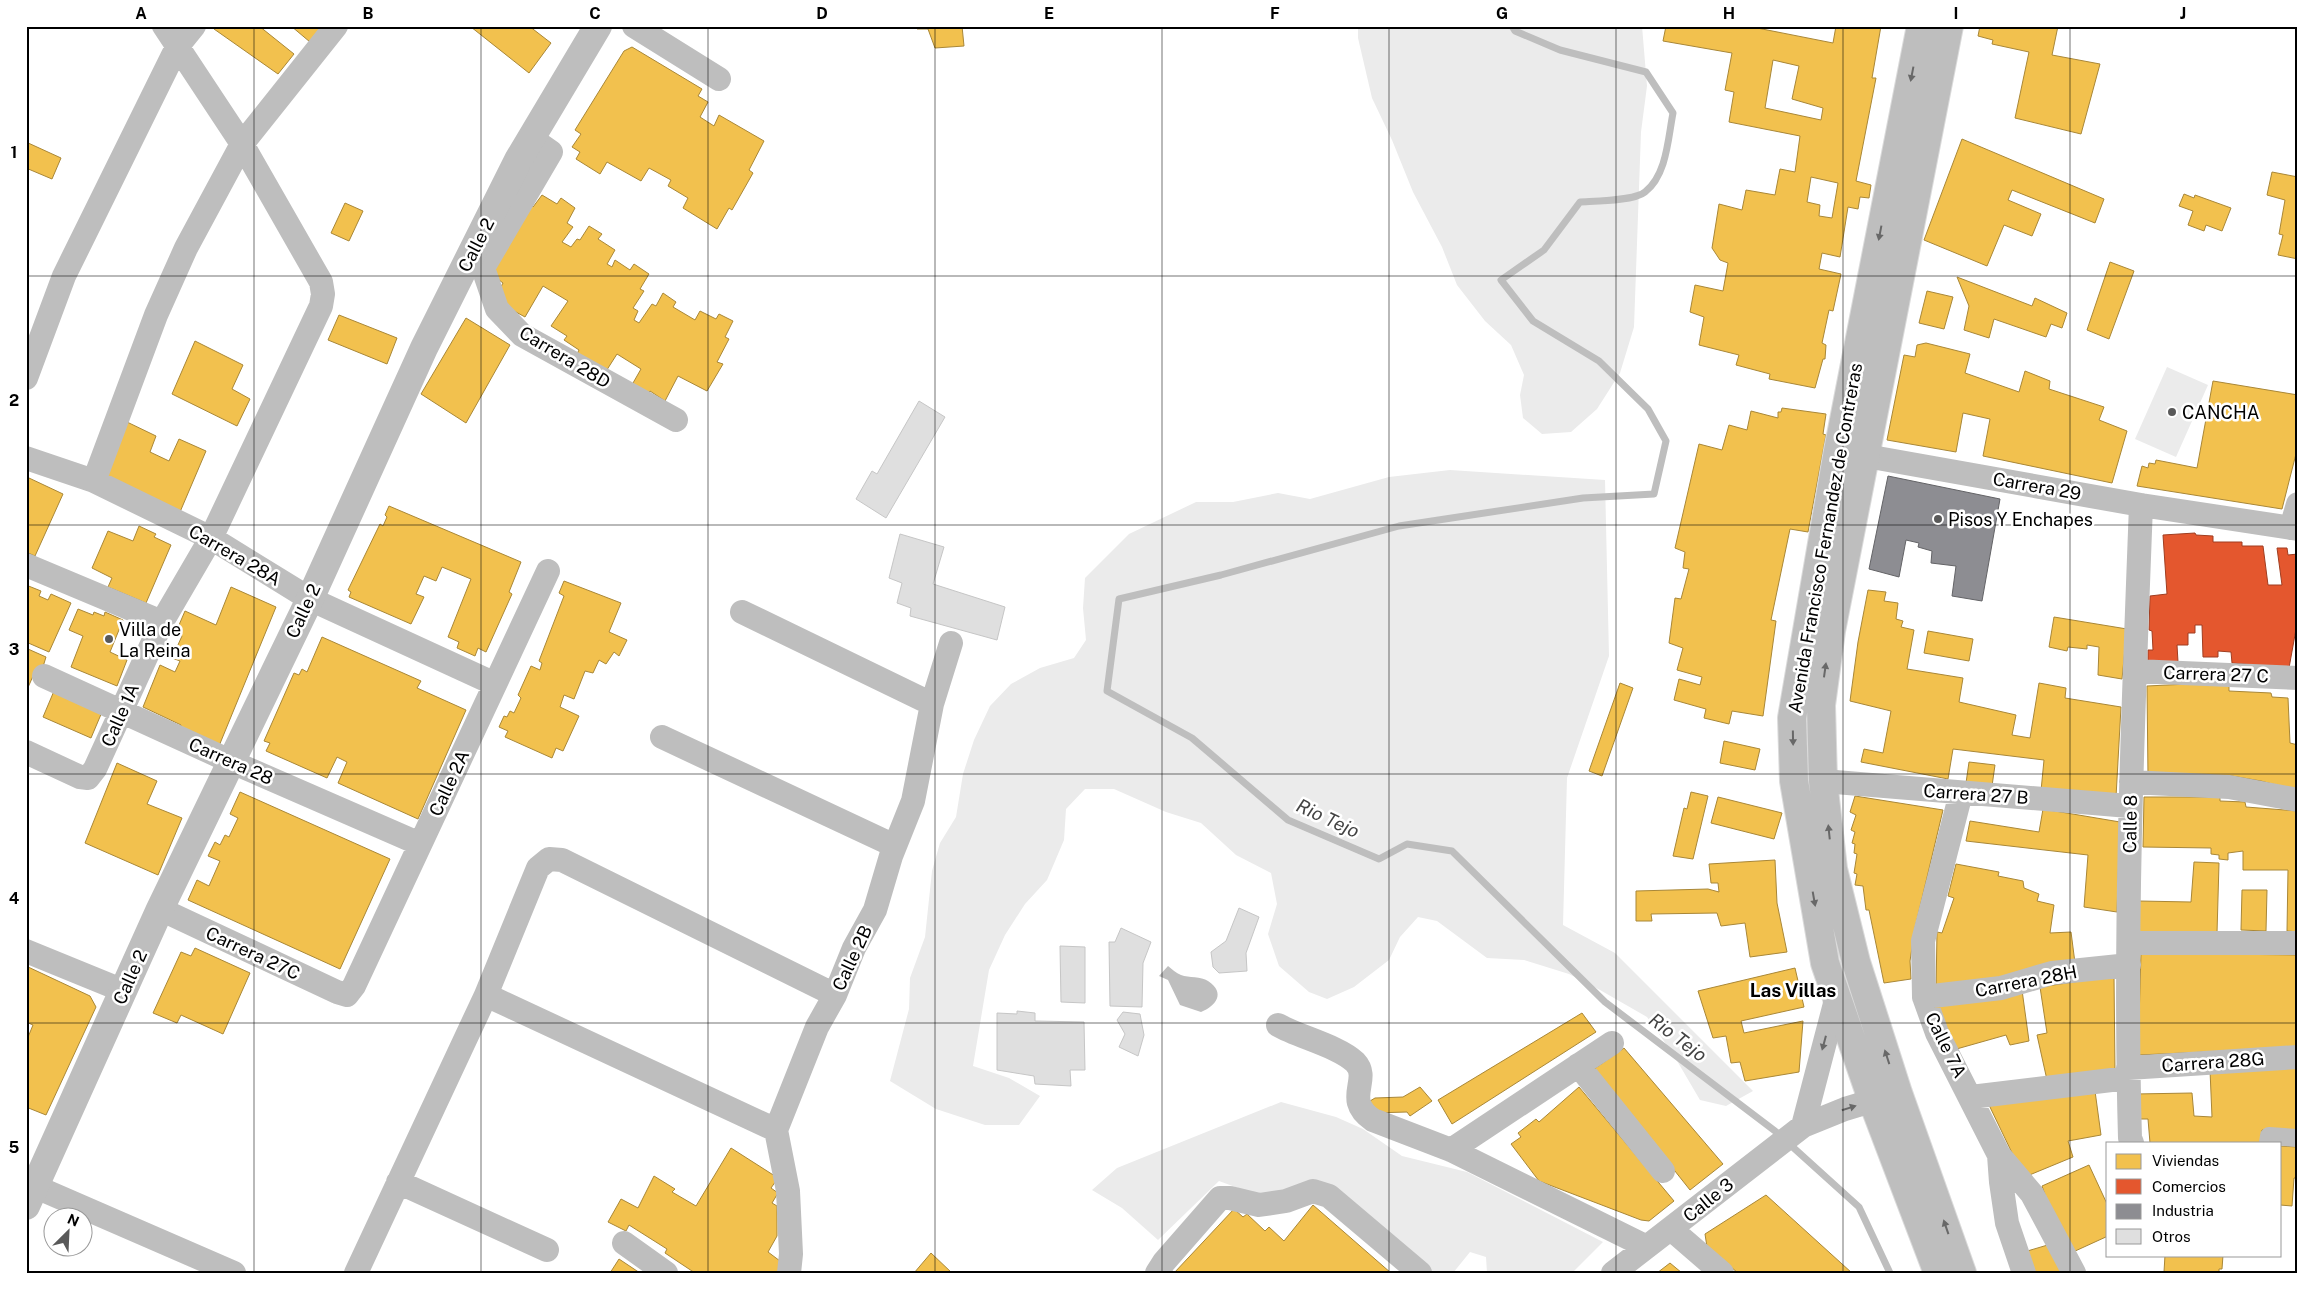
<svg xmlns="http://www.w3.org/2000/svg" width="2324" height="1299" font-family="'Public Sans',sans-serif">
  <style>
    .green { fill: #ebebeb }
    .water { fill: #bebebe }
    .homes { fill: #f2c14e; stroke: #a98737; fill-rule: evenodd }
    .shops { fill: #e4572e; stroke: #a03d20 }
    .industry { fill: #8d8d92; stroke: #636366 }
    .lines { fill: none; stroke-linecap: round; stroke-linejoin: round }
    .stream { stroke: #bebebe; stroke-width: 7 }
    .building { fill: #dfdfdf; stroke: #c6c6c6 }
    .primary-casing { stroke: #dbdbdb; stroke-width: 30 }
    .pedestrian { stroke: #bebebe; stroke-width: 18 }
    .minor { stroke: #bebebe; stroke-width: 24 }
    .tertiary { stroke: #bebebe; stroke-width: 28 }
    .primary { stroke: #bebebe; stroke-width: 28 }
    .oneway { fill: #686868 }
    .grid { fill: none; stroke: #000; stroke-width: 1; stroke-opacity: 0.55 }
    .poi-dot { fill: #595959; stroke: #fff; stroke-width: 2 }
    .labels { text-anchor: middle; dominant-baseline: central; stroke-width: 5; stroke-linejoin: round; paint-order: stroke }
    .street-label { font-size: 18px; fill: #000; stroke: #fff }
    .poi-label { font-size: 18px; fill: #000; stroke: #fff; text-anchor: start }
    .water-label { font-size: 19px; font-style: italic; fill: #434343; stroke: #fff }
    .neighbourhood-label { font-size: 19px; font-weight: bold; fill: #000; stroke: #fff }
    .neatline { fill: none; stroke: #000; stroke-width: 2 }
    .grid-label { font-size: 16px; text-anchor: middle; font-weight: bold; fill: #000 }
  </style>
  <rect width="100%" height="100%" fill="#fff"/>
  <path class="green" d="M1358,26H1642L1647,86L1641,132L1634,327L1620,373L1597,409L1571,432L1542,434L1523,418L1520,395L1524,375L1511,345L1485,321L1457,285L1442,247L1413,192L1392,140L1372,98L1358,38Z
    M2167,367L2208,385L2176,457L2135,439Z
    M1450,470L1605,480L1609,656L1567,778L1563,925L1615,953L1753,1091L1726,1106L1700,1100L1673,1054L1647,1017L1600,990L1569,974L1524,960L1487,958L1437,921L1418,917L1400,937L1389,960L1354,987L1327,999L1309,992L1279,966L1268,934L1277,904L1271,873L1236,855L1201,823L1166,812L1114,789H1085L1066,809L1064,840L1047,880L1025,904L1005,935L989,970L973,1066L1009,1078L1040,1096L1019,1125H985L936,1109L890,1081L909,1009L910,978L925,937L932,871L940,843L956,817L963,774L974,740L990,706L1011,684L1040,668L1074,658L1086,640L1083,608L1085,578L1129,534L1196,502H1233L1278,493L1310,499L1389,477Z
    M1281,1102L1336,1117L1363,1129L1402,1156L1467,1172L1603,1242L1572,1273H1487L1486,1257L1470,1252L1453,1273H1430L1323,1183L1268,1199L1219,1181L1158,1240L1122,1208L1092,1190L1117,1168Z"/>
  <path class="water" d="M1168,966C1172,969 1176,973 1181,975C1189,978 1201,976 1208,981C1226,993 1216,1006 1201,1012L1180,1005L1168,980L1159,976Z"/>
  <path class="homes" d="M216,26H259L294,54L278,74L214,29Z
    M291,26H325L310,42Z
    M529,26L551,43L529,73L471,27Z
    M917,26H962L964,46L935,48L928,29H917Z
    M1666,26H1747L1833,43L1836,26H1881L1872,78H1876L1856,181L1871,185L1869,198L1860,197L1858,209L1848,207L1840,257L1822,253L1819,269L1841,274L1833,311L1829,310L1822,343L1826,345L1825,359H1823L1815,388L1769,379L1770,374L1736,365L1739,355L1699,345L1704,317L1690,312L1695,285L1723,291L1728,263L1720,260L1712,248L1719,204L1742,210L1746,190L1775,195L1780,169L1795,172L1800,136L1729,122L1734,92L1725,90L1732,53L1663,41ZM1773,60L1799,66L1792,99L1823,108L1821,120L1765,108ZM1811,177L1838,183L1832,218L1819,216L1820,205L1807,202Z
    M1980,26H2058L2052,55L2100,64L2081,134L2015,118L2029,52L1992,44L1993,40L1978,36Z
    M632,47L702,89L698,96L708,102L700,117L714,126L719,115L764,141L749,170L753,173L732,210L729,208L717,229L683,208L688,198L668,186L671,180L649,168L641,181L607,162L600,174L576,159L580,152L572,147L581,134L575,130L624,51Z
    M1962,139L2104,199L2095,223L2012,190L2008,200L2041,214L2032,236L2004,225L1987,266L1924,240Z
    M26,142L61,158L52,179L26,168Z
    M2272,172L2298,177V259L2278,255L2283,235L2279,234L2285,200L2267,195Z
    M2184,194L2194,198L2195,195L2231,208L2222,231L2206,225L2204,231L2188,225L2193,211L2179,206Z
    M542,195L557,204L561,198L575,208L567,223L573,227L562,242L571,247L577,239L580,240L589,226L602,234L598,239L615,250L607,264L612,267L615,260L630,270L634,264L649,274L640,289L644,291L633,308L638,311L634,320L639,323L652,304L656,306L663,293L676,302L673,307L695,320L700,311L716,319L719,314L733,321L725,337L729,339L717,362L723,364L707,391L678,376L665,401L650,391L645,398L629,390L641,369L617,354L603,376L575,358L579,350L564,340L567,336L551,326L568,301L543,286L525,317L494,300L503,283L491,274L530,204L533,207Z
    M345,203L363,211L349,241L331,233Z
    M2110,262L2134,271L2109,339L2087,330Z
    M1957,277L2032,306L2035,298L2067,313L2062,328L2051,324L2046,337L1994,319L1989,338L1964,330L1969,306Z
    M1927,291L1953,297L1944,329L1919,323Z
    M339,315L397,338L387,364L328,340Z
    M466,318L510,345L466,423L421,394Z
    M195,341L243,365L232,389L250,399L237,426L172,394Z
    M1926,343L1970,354L1965,373L2019,392L2025,371L2050,381L2049,389L2104,407L2099,420L2127,431L2112,483L1983,456L1990,419L1963,413L1956,452L1887,440L1904,355L1915,357L1917,345Z
    M2213,381L2298,395V446L2282,509L2137,486L2142,466L2148,468L2149,463L2155,464L2156,460L2197,468Z
    M1782,408L1826,414L1823,434L1826,435L1808,532L1790,529L1771,620L1776,621L1763,716L1732,711L1729,724L1704,718L1706,709L1674,700L1679,679L1700,685L1702,677L1677,670L1683,648L1669,643L1675,598L1681,599L1689,569L1683,568L1685,552L1675,548L1699,444L1722,450L1729,425L1747,430L1751,411L1778,418V412H1781Z
    M127,422L156,436L150,452L169,461L179,439L206,451L180,512L103,477Z
    M29,478L63,494L35,556L26,552V484Z
    M389,506L521,562L509,592L512,594L486,652L478,648L475,656L457,648L459,642L448,637L471,579L442,567L436,581L424,576L416,594L424,597L411,624L349,597L351,592L348,590L380,524L383,526L387,517L385,515Z
    M139,526L156,534L154,537L171,545L146,603L108,587L112,578L92,568L108,531L133,541Z
    M564,581L621,603L609,632L627,640L619,656L614,652L606,664L599,660L593,673L585,671L574,699L564,695L560,707L579,716L563,751L556,748L552,758L505,737L508,731L499,727L504,716L507,717L510,711L514,713L521,698L518,695L531,666L540,670L542,663L539,661L564,596L559,593Z
    M26,585L41,591L39,596L48,600L51,594L71,603L49,652L26,642Z
    M231,587L276,607L219,746L180,729L181,725L143,707L160,665L175,672L180,661L172,658L182,636L176,632L185,611L216,625Z
    M1868,590L1886,592L1884,601L1898,603L1896,619L1903,621L1901,627L1914,630L1907,669L1963,678L1959,702L2016,715L2012,735L2030,738L2039,683L2066,688L2065,698L2121,707L2116,797L2041,791L2044,760L1953,749L1948,779L1861,762L1864,749L1883,753L1891,711L1850,701L1858,642Z
    M78,609L93,615L94,612L104,616L105,612L123,620L110,652L127,660L117,686L71,667L83,636L69,630Z
    M2054,617L2127,629L2122,679L2098,675L2099,647L2087,645V649L2068,647L2067,651L2049,647Z
    M1928,631L1973,639L1969,661L1924,653Z
    M322,637L421,681L417,688L466,710L418,819L338,783L347,762L337,757L327,778L266,751L270,743L264,741L294,673L299,675L302,669L307,672Z
    M28,649L46,657L42,670L37,667L26,692V654Z
    M2229,682V691L2271,693L2272,697L2288,698L2290,743L2298,745V791L2261,781L2232,776H2148L2147,686Z
    M1620,683L1633,688L1602,776L1589,771Z
    M54,691L102,712L91,738L43,717Z
    M1724,741L1760,749L1755,770L1720,763Z
    M1969,762L1995,765L1992,786L1966,783Z
    M117,763L157,781L147,804L182,818L158,875L85,843Z
    M240,792L390,859L340,969L188,900L197,880L209,886L220,861L208,856L215,842L220,845L225,835L229,837L238,818L230,814Z
    M1691,792L1708,796L1693,859L1673,856L1684,808L1687,809Z
    M1855,796L1943,810L1915,928L1910,961L1911,979L1884,983L1869,910H1866L1863,886L1855,885L1857,874L1854,873L1857,854L1854,853L1855,844L1852,843L1855,832L1851,830L1856,815L1850,812Z
    M1718,797L1782,813L1774,839L1711,823Z
    M2144,797H2220V801L2245,802L2246,807L2298,811V932L2287,931L2288,870H2243V851L2228,853V860L2219,859V855L2211,854V848L2143,847Z
    M2043,809L2120,822L2117,912L2084,907L2088,855L1966,841L1970,821L2039,832Z
    M1775,860L1777,903L1787,952L1750,957L1745,923L1721,926L1717,913L1651,914L1652,921H1636V891L1708,889L1719,892L1718,883H1711L1709,864Z
    M2194,862L2219,863L2217,933L2139,936V901L2191,902Z
    M1956,864L1999,872L1998,876L2023,881L2024,888L2039,894L2037,901L2054,905L2050,933L2071,932L2075,963L1936,990L1937,932L1942,933L1954,898L1948,896Z
    M2242,890H2267L2266,931L2241,930Z
    M195,948L250,973L223,1034L181,1015L177,1023L153,1013L181,952L191,956Z
    M2141,953L2298,955V1048L2138,1055Z
    M26,966L90,996L96,1007L46,1115L26,1107V1042L33,1025L26,1022Z
    M1795,968L1804,1007L1741,1021L1744,1033L1803,1021L1799,1072L1745,1081L1740,1062L1731,1063L1726,1036L1713,1038L1698,991Z
    M2114,976L2115,1072L2047,1080L2037,1035L2047,1033L2040,987Z
    M2022,990L2029,1041L2010,1045L2006,1035L1953,1050L1932,1002Z
    M1582,1013L1596,1032L1452,1124L1438,1100Z
    M1624,1048L1723,1164L1690,1190L1594,1069Z
    M2298,1063V1132L2262,1130L2260,1143H2150L2148,1119H2136L2135,1094L2192,1093L2194,1116L2212,1117L2210,1070Z
    M1420,1087L1432,1101L1410,1116L1407,1112L1372,1113L1365,1104L1375,1098L1403,1097Z
    M1579,1087L1674,1201L1649,1221L1641,1220L1539,1181L1511,1144L1521,1137L1518,1133L1536,1119L1539,1122Z
    M2095,1091L2101,1135L2068,1141L2073,1157L2027,1176L2013,1155L1989,1105Z
    M2280,1146L2297,1147L2298,1178H2294L2292,1206L2280,1205Z
    M731,1148L778,1178L771,1188L778,1193L772,1203L777,1206V1236L768,1252L788,1267L787,1273H695L665,1253L667,1249L629,1225L626,1231L608,1222L621,1199L638,1208L654,1176L675,1189L672,1192L696,1206Z
    M2089,1165L2108,1206V1236L2073,1252L2050,1209L2042,1186Z
    M1766,1195L1852,1273H1738L1707,1247L1705,1234Z
    M1313,1205L1391,1273H1174L1234,1209L1243,1217L1247,1214L1265,1231L1269,1227L1284,1241Z
    M2051,1244L2062,1273H2032L2024,1252Z
    M931,1253L952,1273H914Z
    M2165,1255H2223L2222,1269H2219V1273L2164,1272Z
    M619,1259L640,1273H610Z
    M1670,1263L1682,1273H1657Z"/>
  <path class="shops" d="M2195,533L2196,535L2213,536V542H2242V546H2263L2268,585H2282L2277,548H2287L2288,555L2298,554V618L2289,668L2232,663L2231,652L2218,651V657H2203L2202,625H2195V633H2188V645H2177L2178,662L2148,661V650H2153L2152,631L2149,630L2150,596L2167,594L2163,535Z"/>
  <path class="industry" d="M1888,476L2000,499L1982,601L1952,596L1956,566L1931,563L1932,551L1918,547L1919,543L1906,540L1899,577L1869,569Z"/>
  <g class="lines">
    <path class="stream" d="M1512,26L1515,31L1560,50L1646,72L1673,113C1668,138 1667,175 1645,192C1634,201 1596,201 1580,202L1544,250L1501,280L1533,321L1599,361L1648,409L1666,441L1654,494L1583,498L1399,526L1221,575L1119,599L1107,691L1192,738L1288,820L1379,859L1407,844L1452,851L1605,1002L1775,1131L1859,1207L1890,1273"/>
  </g>
  <path class="building" d="M919,401L945,417L886,518L856,499L872,471L877,474Z
    M900,534L944,547L933,584L1005,607L997,640L910,616L911,608L897,603L902,583L889,578Z
    M1239,908L1259,917L1246,953L1247,971L1219,973L1213,967L1211,952L1226,941Z
    M1121,928L1151,942L1143,963L1142,1007L1110,1006L1109,942H1115Z
    M1060,946L1085,947V1003L1061,1002Z
    M1017,1011L1035,1013V1021L1084,1022L1085,1070H1070L1071,1086L1035,1084L1034,1076L997,1070V1013L1017,1014Z
    M1123,1012L1140,1014L1144,1035L1138,1056L1119,1047L1125,1034L1117,1020Z"/>
  <g class="lines">
    <g class="primary-casing">
      <path id="primary" d="M1921,26L1838,451L1792,718L1794,781L1825,963L1873,1102L1938,1273
        M1949,26L1831,631L1821,705L1823,781L1833,869L1856,962L1898,1093L1962,1273"/>
    </g>
    <path class="pedestrian" d="M2268,1143L2269,1136L2298,1138"/>
    <path class="minor" d="M634,26L719,79
      M531,138L551,152L483,268L497,309L522,335L676,420
      M26,378L64,276L177,47L194,26
      M1866,456L2141,505L2298,529
      M26,458L94,481L211,538L310,599L495,684
      M94,481L156,315L186,248L242,144L336,26
      M2291,528L2298,504
      M26,565L162,622
      M742,612L932,704
      M2135,671L2298,678
      M44,676L232,762L420,844
      M662,737L895,846
      M26,752L80,777L88,778L95,769L162,622L211,538L321,306L323,294L321,282L242,144L164,26
      M1823,781L2129,806
      M2131,782L2229,787L2298,800
      M1961,793L1923,941L1924,997L1937,1033L1999,1155L2032,1194L2074,1273
      M160,909L337,992L347,995L354,986L548,571
      M2129,943H2298
      M26,951L124,991
      M486,995L776,1130
      M1924,997L2001,988L2052,973L2129,965
      M1278,1025C1299,1037 1338,1046 1355,1062C1372,1080 1342,1099 1373,1120L1451,1150L1645,1246
      M1578,1065L1663,1171
      M2128,1068L2298,1057
      M1971,1097L2128,1078
      M1803,1126L1837,996
      M2132,1143L2130,1138C2124,927 2133,716 2141,505
      M1451,1150L1612,1043
      M1999,1155L2001,1182L2007,1223L2024,1273
      M398,1182L547,1250
      M36,1187L234,1273
      M1671,1229L1722,1273
      M624,1243L666,1273
      M356,1273L486,995L538,868L549,859L562,860L835,995
      M789,1273L791,1254L788,1191L776,1130L817,1027L835,995L854,948L875,910L891,856L913,801L932,704L951,643
      M1157,1273L1164,1262L1220,1198H1230L1259,1205L1286,1201L1313,1191L1329,1196L1420,1273
      M1613,1273L1803,1126L1845,1109L1891,1095"/>
    <path class="tertiary" d="M26,1206L160,909L310,599L424,348L518,160L598,26"/>
    <use href="#primary" class="primary"/>
  </g>
  <defs><path id="oneway-solid" d="M-6-.8H1V-3.2L6.5 0L1 3.2V.8H-6Z" transform="scale(1.25)"/></defs>
  <g class="oneway">
    <use href="#oneway-solid" transform="translate(1912 74) rotate(101)"/>
    <use href="#oneway-solid" transform="translate(1880 233) rotate(101)"/>
    <use href="#oneway-solid" transform="translate(1825 670) rotate(-82)"/>
    <use href="#oneway-solid" transform="translate(1793 738) rotate(89)"/>
    <use href="#oneway-solid" transform="translate(1829 832) rotate(-96)"/>
    <use href="#oneway-solid" transform="translate(1814 899) rotate(80)"/>
    <use href="#oneway-solid" transform="translate(1824 1043) rotate(105)"/>
    <use href="#oneway-solid" transform="translate(1887 1057) rotate(-108)"/>
    <use href="#oneway-solid" transform="translate(1849 1108) rotate(-17)"/>
    <use href="#oneway-solid" transform="translate(1946 1227) rotate(-109)"/>
  </g>
  <path class="grid" d="M254,26V1273M481,26V1273M708,26V1273M935,26V1273M1162,26V1273M1389,26V1273M1616,26V1273M1843,26V1273M2070,26V1273M26,276H2298M26,525H2298M26,774H2298M26,1023H2298"/>
  <g class="poi-dot">
    <circle cx="2172" cy="412" r="5"/>
    <circle cx="1938" cy="519" r="5"/>
    <circle cx="109" cy="639" r="5"/>
  </g>
  <g class="labels">
    <g class="street-label">
      <text transform="translate(476 245) rotate(-63)">Calle 2</text>
      <text transform="translate(565 357) rotate(31)">Carrera 28D</text>
      <text transform="translate(2037 486) rotate(10)">Carrera 29</text>
      <text transform="translate(1825 538) rotate(-80)">Avenida Francisco Fernandez de Contreras</text>
      <text transform="translate(235 555) rotate(30)">Carrera 28A</text>
      <text transform="translate(303 611) rotate(-65)">Calle 2</text>
      <text transform="translate(2216 674) rotate(2)">Carrera 27 C</text>
      <text transform="translate(120 715) rotate(-66)">Calle 1A</text>
      <text transform="translate(231 761) rotate(24)">Carrera 28</text>
      <text transform="translate(449 783) rotate(-65)">Calle 2A</text>
      <text transform="translate(1976 794) rotate(4)">Carrera 27 B</text>
      <text transform="translate(2130 824) rotate(-89)">Calle 8</text>
      <text transform="translate(253 953) rotate(25)">Carrera 27C</text>
      <text transform="translate(852 958) rotate(-65)">Calle 2B</text>
      <text transform="translate(130 977) rotate(-66)">Calle 2</text>
      <text transform="translate(2026 981) rotate(-11)">Carrera 28H</text>
      <text transform="translate(1946 1045) rotate(64)">Calle 7A</text>
      <text transform="translate(2213 1062) rotate(-4)">Carrera 28G</text>
      <text transform="translate(1708 1200) rotate(-39)">Calle 3</text>
    </g>
    <g class="poi-label">
      <text x="2182" y="412">CANCHA</text>
      <text x="1948" y="519">Pisos Y Enchapes</text>
      <text x="119" y="629">Villa de<tspan x="119" dy="21">La Reina</tspan></text>
    </g>
    <g class="water-label">
      <text transform="translate(1328 818) rotate(25)">Rio Tejo</text>
      <text transform="translate(1678 1037) rotate(37)">Rio Tejo</text>
    </g>
    <g class="neighbourhood-label">
      <text x="1793" y="990">Las Villas</text>
    </g>
  </g>
  <rect width="2324" height="1299" fill="none" stroke="#ffffff" stroke-width="55"/>
  <rect x="2106" y="1142" width="175" height="115" fill="#ffffff" stroke="#999999"/>
  <rect x="2116" y="1154" width="25" height="15" fill="#f2c14e" stroke="#999999"/>
  <text x="2152" y="1166" font-size="15" fill="#000000">Viviendas</text>
  <rect x="2116" y="1179" width="25" height="15" fill="#e4572e" stroke="#999999"/>
  <text x="2152" y="1192" font-size="15" fill="#000000">Comercios</text>
  <rect x="2116" y="1204" width="25" height="15" fill="#8d8d92" stroke="#999999"/>
  <text x="2152" y="1216" font-size="15" fill="#000000">Industria</text>
  <rect x="2116" y="1229" width="25" height="15" fill="#dfdfdf" stroke="#999999"/>
  <text x="2152" y="1242" font-size="15" fill="#000000">Otros</text>
  <g transform="translate(68 1232) rotate(24)"><circle r="24" fill="#ffffff" stroke="#999999"/>
  <path d="M0-4L9 19L0 12L-9 19Z" fill="#595959"/>
  <text y="-8" font-size="14" font-weight="bold" text-anchor="middle" fill="#000000">N</text>
  </g>
  <rect x="28" y="28" width="2268" height="1244" class="neatline"/>
  <g class="grid-label">
    <text x="141" y="19">A</text>
    <text x="368" y="19">B</text>
    <text x="595" y="19">C</text>
    <text x="822" y="19">D</text>
    <text x="1049" y="19">E</text>
    <text x="1275" y="19">F</text>
    <text x="1502" y="19">G</text>
    <text x="1729" y="19">H</text>
    <text x="1956" y="19">I</text>
    <text x="2183" y="19">J</text>
    <text x="14" y="158">1</text>
    <text x="14" y="406">2</text>
    <text x="14" y="655">3</text>
    <text x="14" y="904">4</text>
    <text x="14" y="1153">5</text>
  </g>
</svg>
